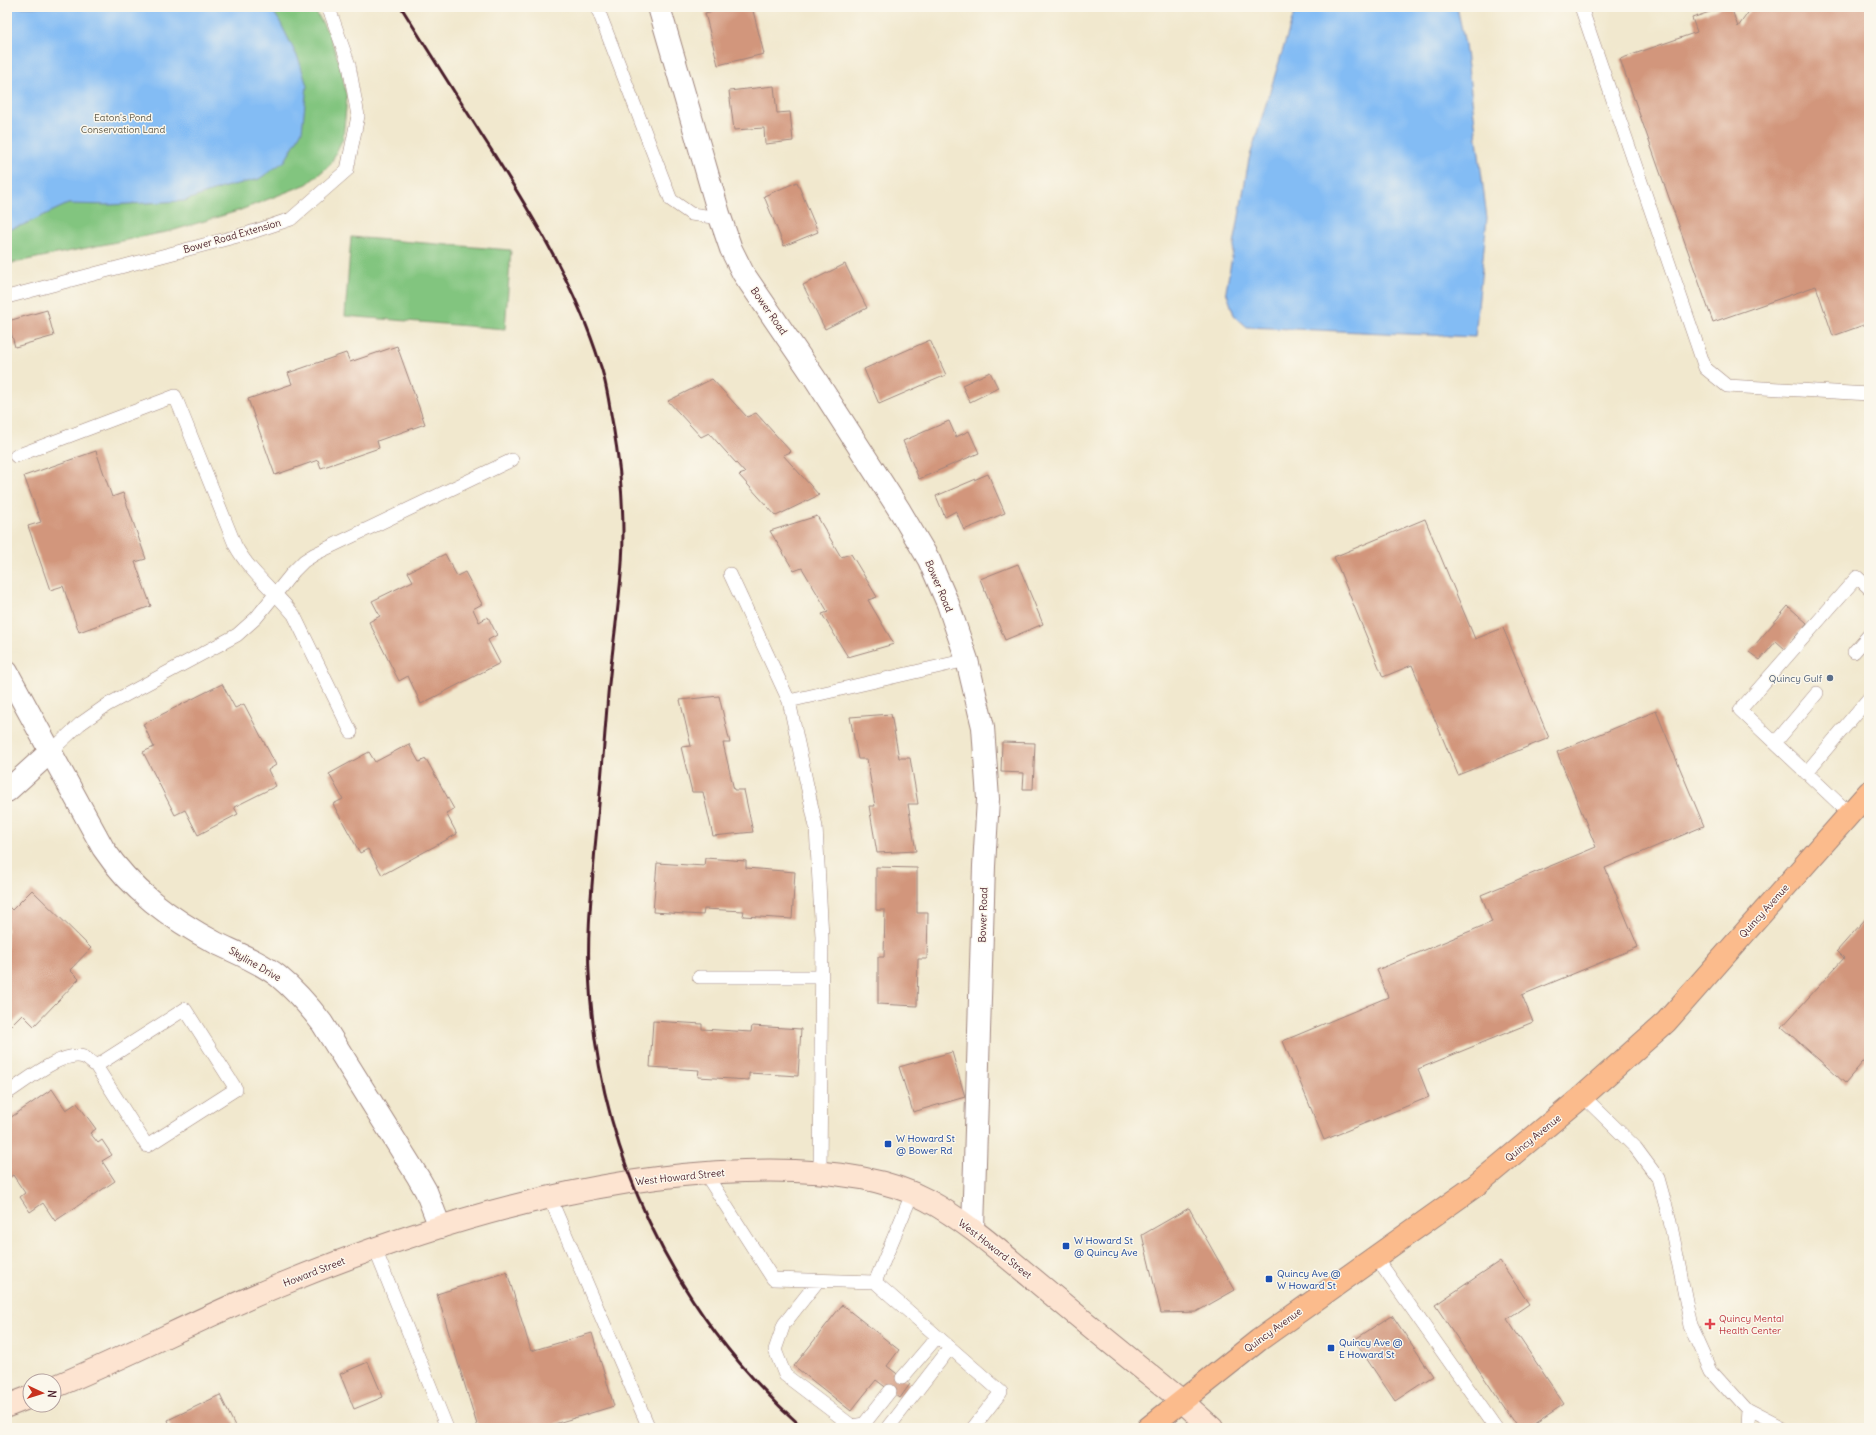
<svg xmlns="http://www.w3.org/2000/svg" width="1876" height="1435" font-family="Delius,sans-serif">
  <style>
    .green { fill: #82c57f; stroke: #667255 }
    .water { fill: #83bcf4; stroke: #666e90 }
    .building { fill: #d2967c }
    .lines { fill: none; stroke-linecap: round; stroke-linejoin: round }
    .lane-casing { stroke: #9e847c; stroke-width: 14 }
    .street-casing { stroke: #9e847c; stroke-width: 24 }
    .secondary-casing { stroke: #9e847c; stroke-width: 24 }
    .primary-casing { stroke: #9e847c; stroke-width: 24 }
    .lane { stroke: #fff; stroke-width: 13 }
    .street { stroke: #fff; stroke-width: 22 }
    .secondary { stroke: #fde4d1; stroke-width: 22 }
    .primary { stroke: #fbbb8c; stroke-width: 22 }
    .rail { stroke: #4a1f2b; stroke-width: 3 }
    .service-dot { fill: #5c6f8a; stroke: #fbf7ec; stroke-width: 1.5 }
    .transit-dot { fill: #1a4fb4; stroke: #fbf7ec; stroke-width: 1.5 }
    .health-dot { fill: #e0444e; stroke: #fbf7ec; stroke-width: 1.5 }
    .labels { text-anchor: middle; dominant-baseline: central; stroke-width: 3; stroke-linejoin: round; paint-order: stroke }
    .park-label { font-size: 10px; fill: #5e5948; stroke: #fbf7ec }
    .street-label { font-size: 10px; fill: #4a1f2b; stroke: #fbf7ec }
    .service-label { font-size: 10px; fill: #4e5e75; stroke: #fbf7ec; text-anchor: end }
    .transit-label { font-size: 10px; fill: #164399; stroke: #fbf7ec; text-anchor: start }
    .health-label { font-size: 10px; fill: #be3a42; stroke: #fbf7ec; text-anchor: start }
  </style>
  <rect width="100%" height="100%" fill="#fbf7ec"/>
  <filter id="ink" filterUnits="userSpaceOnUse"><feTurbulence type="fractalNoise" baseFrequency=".025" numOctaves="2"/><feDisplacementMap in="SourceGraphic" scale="8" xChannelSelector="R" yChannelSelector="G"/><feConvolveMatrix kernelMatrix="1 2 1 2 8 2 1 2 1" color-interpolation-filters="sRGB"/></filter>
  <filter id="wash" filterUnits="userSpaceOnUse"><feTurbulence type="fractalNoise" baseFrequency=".012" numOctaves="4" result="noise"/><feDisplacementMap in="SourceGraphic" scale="16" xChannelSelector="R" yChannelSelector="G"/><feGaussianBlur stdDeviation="0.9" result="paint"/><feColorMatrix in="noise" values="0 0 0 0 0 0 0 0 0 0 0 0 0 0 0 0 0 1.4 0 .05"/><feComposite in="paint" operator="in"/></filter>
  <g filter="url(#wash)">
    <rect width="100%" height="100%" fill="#f1e8ce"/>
    <path class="green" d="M7,7H313L329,34L341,68L347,99L343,138L330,165L307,184L238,211L171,231L7,264Z
      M351,237L511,250L505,329L345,316Z"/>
    <path class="water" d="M7,7H270L279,20L299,60L307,86L302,131L285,161L259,179L225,187L184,201L110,205L68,204L23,225L7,230Z
      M1296,7H1457L1465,44L1487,218L1475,337L1247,327L1234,315L1226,291L1249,159Z"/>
    <g id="blocks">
      <path class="building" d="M729,7H752L764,54L718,65L705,13Z
        M1724,7H1731L1738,27L1752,7H1869V323L1833,336L1816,286L1713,322L1620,59L1697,32L1692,18Z
        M774,86L777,113L790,112L793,141L765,144L764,128L734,130L729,91Z
        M797,182L818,232L784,246L764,196Z
        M845,264L867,308L825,329L803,285Z
        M47,310L54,336L15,347L8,321Z
        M930,340L946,375L879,404L864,369Z
        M397,346L425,424L377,441L379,448L321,468L318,460L275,475L248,399L292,384L288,373L346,353L350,362Z
        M990,372L998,388L970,402L962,385Z
        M712,379L747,417L756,413L791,452L783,455L819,495L776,516L739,475L745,473L709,433L701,437L668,401Z
        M949,421L956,437L969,431L979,453L919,479L903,441Z
        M96,451L112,497L123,493L146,559L135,562L151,606L79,632L63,586L50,590L28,526L41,522L24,476Z
        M988,474L1005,513L964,530L956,511L945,517L936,496Z
        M817,516L841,557L851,554L877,597L868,600L894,644L848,657L822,614L828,612L802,568L794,571L770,531Z
        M1425,519L1475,639L1503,628L1549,738L1458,775L1412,665L1383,677L1334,557Z
        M445,554L457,576L465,572L482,604L473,609L479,622L488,617L497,635L488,640L500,663L421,704L408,676L399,681L369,622L380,616L372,601L413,581L408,572Z
        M1018,564L1043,624L1005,640L980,579Z
        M1788,606L1807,623L1785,649L1776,641L1760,660L1749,652Z
        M222,684L235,708L244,704L276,765L268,770L276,786L234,807L238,814L198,835L185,810L175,815L143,752L154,747L143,724Z
        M719,696L730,743H723L734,790H744L753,832L713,836L703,792H692L681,747L691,746L680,700Z
        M1656,711L1704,826L1605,868L1638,947L1522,995L1533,1022L1418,1069L1429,1097L1324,1140L1283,1041L1388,997L1377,970L1492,922L1481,895L1596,847L1557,752Z
        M891,714L899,758H910L918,804H908L916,851L877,853L869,806H875L867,759H858L850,717Z
        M1002,742L1035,743L1033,789H1023L1024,773L1001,772Z
        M409,744L419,762L426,759L454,809L446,813L457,834L382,875L368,849L360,853L333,804L343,799L329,774L369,752L375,762Z
        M705,858L746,861V868L795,872L792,919L743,916L744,911L704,909L703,915L653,912L657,863L704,866Z
        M876,867L917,868V913H928L927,959H918L917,1006L878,1004V957H884L885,910H876Z
        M32,890L91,948L70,970L79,979L34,1026L22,1014L7,1029V905L12,910Z
        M1869,915V1055L1845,1083L1782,1027L1844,958L1837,951Z
        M653,1021L702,1024V1029L751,1032L752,1026L801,1029L798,1076L749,1073V1080L698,1077L699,1070L650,1067Z
        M952,1052L965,1097L913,1112L899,1067Z
        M52,1089L66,1110L77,1103L96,1129L90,1133L98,1143L102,1140L112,1155L102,1161L115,1181L55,1221L43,1203L30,1212L20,1197L25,1193L13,1175L7,1179V1153L8,1152L7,1150V1120Z
        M1189,1208L1235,1290L1196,1312L1161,1313L1142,1235Z
        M1500,1261L1529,1304L1507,1319L1564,1404L1528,1428H1518L1435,1305Z
        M507,1272L531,1351L592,1333L614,1406L541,1428H478L437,1294Z
        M842,1305L899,1350L887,1366L910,1384L900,1398L876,1380L851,1411L794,1366Z
        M1392,1315L1433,1376L1395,1401L1354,1340Z
        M368,1362L383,1397L354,1409L340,1374Z
        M220,1395L236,1428H171L168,1420Z"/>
    </g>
  </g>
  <g filter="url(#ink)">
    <use href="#blocks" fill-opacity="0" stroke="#9e847c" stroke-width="1"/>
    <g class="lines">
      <g class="lane-casing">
        <path id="lane" d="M597,7L671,200L691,214L720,218
          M1581,7L1705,368L1727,386L1869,394
          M7,297L249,233L291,219L347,170L358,116L349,65L331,14L327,7
          M16,456L175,396L235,545C250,573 275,591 294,615L351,732
          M730,574L789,701L816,827L822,937L820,1173
          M1854,652L1869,635
          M789,701L967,660
          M1775,743L1817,693
          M50,752L80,724L107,705L237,635L256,618L294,571L304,561L315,554L512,460
          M1806,773L1869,698
          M1850,814L1740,710L1857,577L1869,588
          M699,977H821
          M185,1009L236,1089L147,1146L96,1066Z
          M7,1093C25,1082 62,1050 84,1057C88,1059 92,1063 96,1066
          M1583,1096L1635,1147L1658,1178L1670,1221L1691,1326L1711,1370L1747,1410L1782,1428
          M705,1173L773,1279L875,1282L1001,1392L973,1428
          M550,1198L649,1428
          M375,1249L447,1428
          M1375,1256L1496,1428
          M818,1281L784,1324L775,1350L785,1375L852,1426L864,1424L890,1391
          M875,1282L912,1194
          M902,1378L937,1337
          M888,1428L950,1348
          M1746,1428L1747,1410"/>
      </g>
      <g class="street-casing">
        <path id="street" d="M659,7L719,214L731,249L743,273L814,377L900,511L929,560L948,604L967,660L983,727L988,799L984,866L973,1229
          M7,672L103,848C131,890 171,919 216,943C237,953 260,962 278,976C295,990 309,1006 322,1023L418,1177L426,1191L440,1227
          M7,791L50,752"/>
      </g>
      <g class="secondary-casing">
        <path id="secondary" d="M54,1387C129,1356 200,1318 275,1287C422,1226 584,1176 744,1171C803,1169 875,1172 927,1200C966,1221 998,1250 1032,1278C1081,1319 1131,1360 1181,1400L1212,1428
          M7,1406L30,1397"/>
      </g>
      <g class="primary-casing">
        <path id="primary" d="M1148,1428L1259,1340L1475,1186L1583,1096L1666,1022L1869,792"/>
      </g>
      <use href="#lane" class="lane"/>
      <use href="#street" class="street"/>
      <use href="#secondary" class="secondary"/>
      <use href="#primary" class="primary"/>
      <path class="rail" d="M401,7C431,55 461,103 492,151C534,218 576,287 600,364C607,383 609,405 613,425C621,470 625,517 622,563C619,607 612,650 608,694C604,745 600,797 595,848C592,889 587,931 589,972C596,1148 671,1310 803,1428"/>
    </g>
  </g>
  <circle class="service-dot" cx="1830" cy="678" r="4"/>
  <g class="transit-dot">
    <rect x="884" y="1140" width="8" height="8" rx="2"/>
    <rect x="1062" y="1242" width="8" height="8" rx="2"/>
    <rect x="1265" y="1275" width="8" height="8" rx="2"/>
    <rect x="1327" y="1344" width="8" height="8" rx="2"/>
  </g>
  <path class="health-dot" d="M1708 1318h4v4h4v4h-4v4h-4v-4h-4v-4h4z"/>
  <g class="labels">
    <g class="park-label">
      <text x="123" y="117">Eaton's Pond<tspan x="123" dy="12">Conservation Land</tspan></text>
    </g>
    <g class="street-label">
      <text transform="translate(232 236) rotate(-16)">Bower Road Extension</text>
      <text transform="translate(769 311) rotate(55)">Bower Road</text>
      <text transform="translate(939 586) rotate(67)">Bower Road</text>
      <text transform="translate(1764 911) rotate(-48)">Quincy Avenue</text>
      <text transform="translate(983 915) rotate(-88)">Bower Road</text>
      <text transform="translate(255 964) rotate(30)">Skyline Drive</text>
      <text transform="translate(1533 1138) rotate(-39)">Quincy Avenue</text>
      <text transform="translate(680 1177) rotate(-6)">West Howard Street</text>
      <text transform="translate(995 1249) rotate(38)">West Howard Street</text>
      <text transform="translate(314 1272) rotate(-21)">Howard Street</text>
      <text transform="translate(1273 1330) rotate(-36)">Quincy Avenue</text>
    </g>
    <g class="service-label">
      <text x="1822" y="678">Quincy Gulf</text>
    </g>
    <g class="transit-label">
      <text x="896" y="1138">W Howard St<tspan x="896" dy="12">@ Bower Rd</tspan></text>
      <text x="1074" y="1240">W Howard St<tspan x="1074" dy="12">@ Quincy Ave</tspan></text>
      <text x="1277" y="1273">Quincy Ave @<tspan x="1277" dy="12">W Howard St</tspan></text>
      <text x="1339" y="1342">Quincy Ave @<tspan x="1339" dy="12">E Howard St</tspan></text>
    </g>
    <g class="health-label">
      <text x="1719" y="1318">Quincy Mental<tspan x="1719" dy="12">Health Center</tspan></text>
    </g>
  </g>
  <rect width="1876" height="1435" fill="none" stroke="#fbf7ec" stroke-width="24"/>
  <g transform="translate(42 1393) rotate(94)"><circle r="19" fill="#fbf7ec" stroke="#b4a19f"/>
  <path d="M0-3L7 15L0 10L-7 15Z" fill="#c8321e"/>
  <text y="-6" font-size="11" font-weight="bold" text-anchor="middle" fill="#4a1f2b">N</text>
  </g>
</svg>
